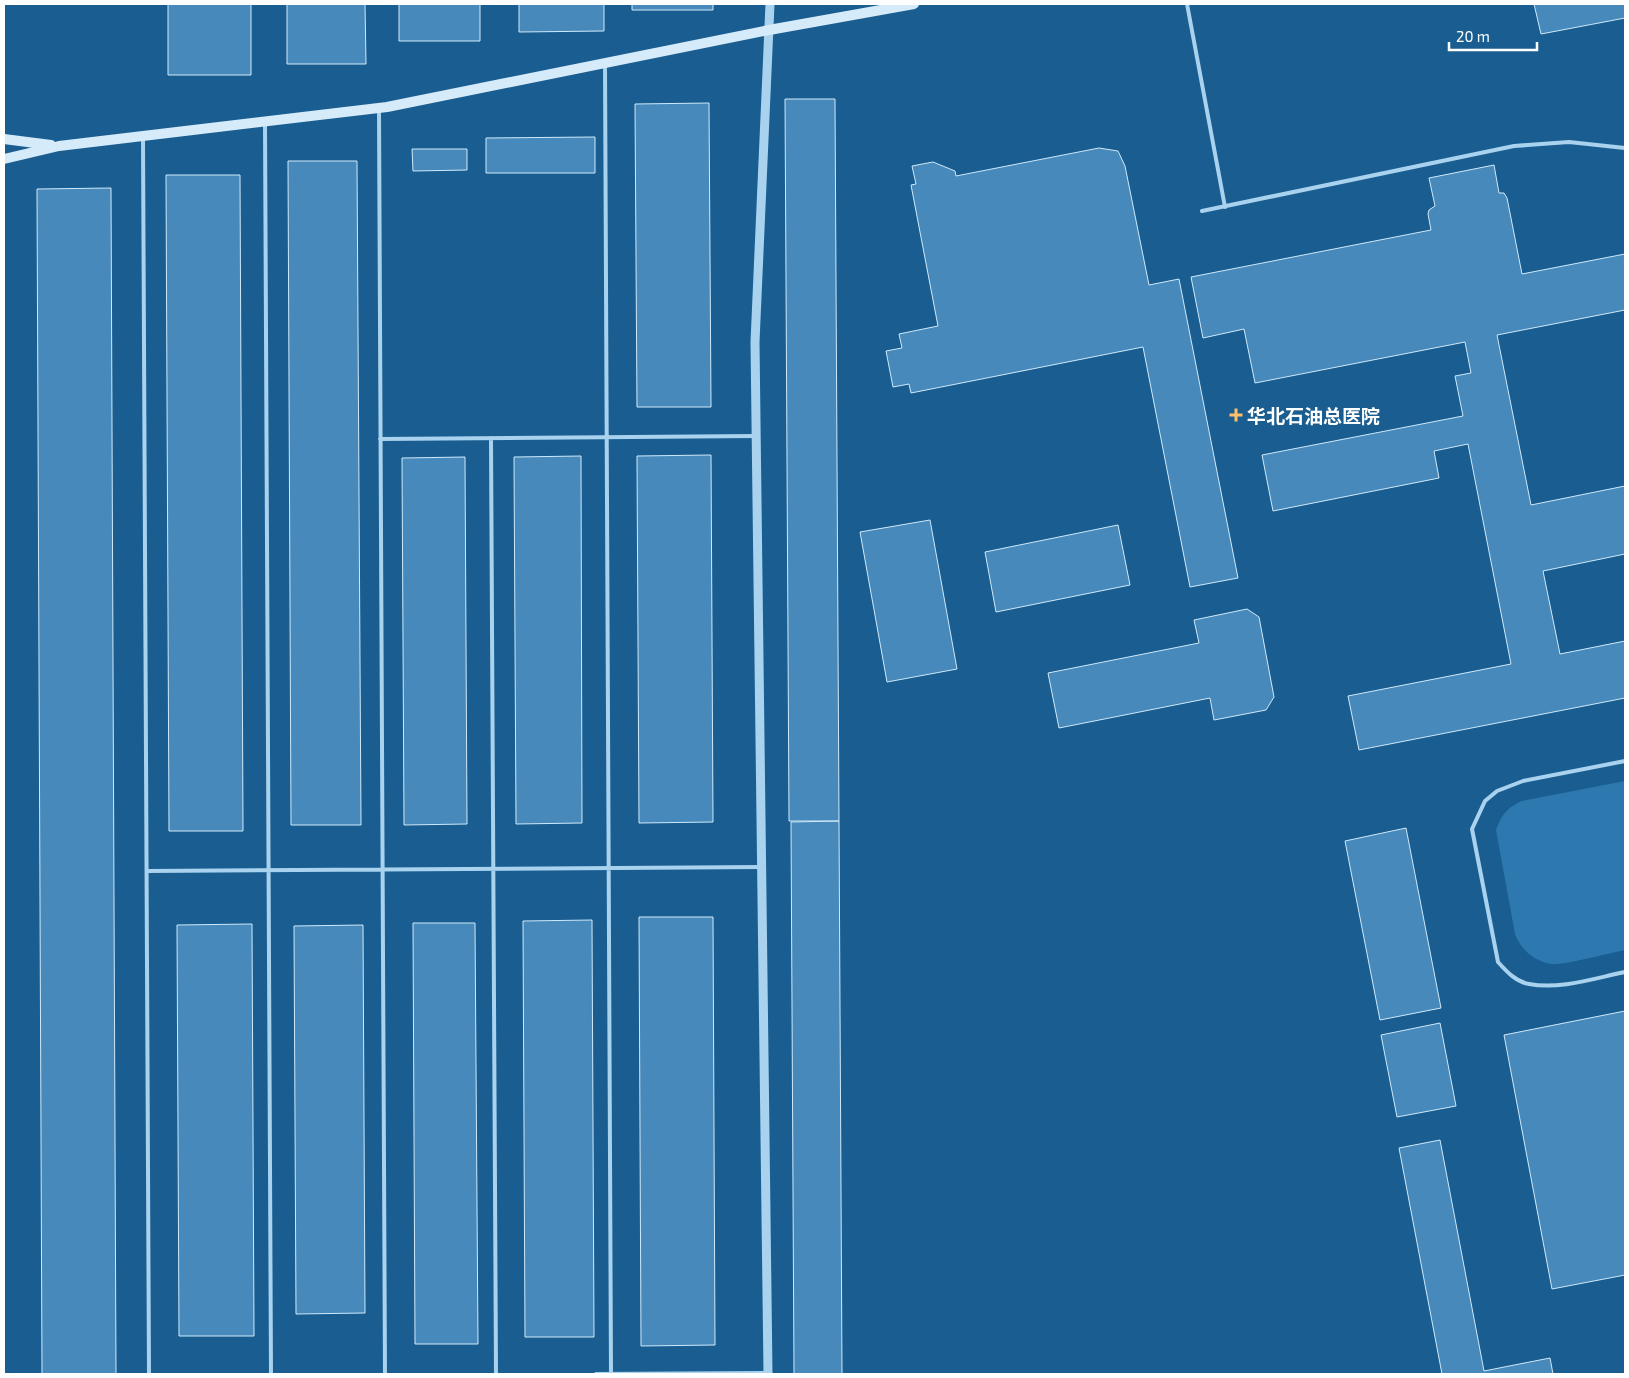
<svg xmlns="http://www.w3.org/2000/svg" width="1629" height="1378" font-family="'Exo 2','Noto Sans SC',sans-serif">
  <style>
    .green { fill: #2d78af }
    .building { fill: #4789ba; stroke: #cfe9fa }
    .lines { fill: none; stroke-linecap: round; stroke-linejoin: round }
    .service { stroke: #a9d2ef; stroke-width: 4 }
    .tertiary { stroke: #a9d2ef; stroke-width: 9 }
    .secondary { stroke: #d6ebfa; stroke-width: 10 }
    .poi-dot { fill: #ffbf67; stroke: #1a5e91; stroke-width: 2 }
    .labels { text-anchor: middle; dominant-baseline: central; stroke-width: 4.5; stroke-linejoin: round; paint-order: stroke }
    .poi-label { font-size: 19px; font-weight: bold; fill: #fff; stroke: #1a5e91; text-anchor: start }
  </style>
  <rect width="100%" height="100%" fill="#1a5e91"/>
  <path class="green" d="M1625,781V950C1609,953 1566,965 1552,964C1535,962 1521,950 1515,934L1496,830C1502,814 1507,808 1522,801Z"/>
  <path class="building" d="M168,4H251V75H168Z
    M287,4H365L366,64H287Z
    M399,4H480V41H399Z
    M519,4H604V31L519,32Z
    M632,4H713V10H632Z
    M1534,4H1625V18L1541,34Z
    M785,99H835L839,821H789Z
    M709,103L711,407H637L635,104Z
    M595,137V173H486V138Z
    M1099,148L1118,151L1125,166L1149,285L1179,279L1238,578L1190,587L1143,347L911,393L909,384L893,387L886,351L902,348L899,334L938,326L911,185L916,184L912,166L933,162L955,171L956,176Z
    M412,149H467V170L413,171Z
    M288,161H357L361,825H291Z
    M1494,165L1499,193H1504L1507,198L1522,274L1625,254V310L1497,335L1531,505L1625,486V554L1543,571L1560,654L1625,641V698L1359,750L1348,696L1511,664L1468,444L1434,451L1439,478L1273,511L1262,455L1463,416L1455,376L1471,373L1465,342L1255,383L1244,329L1203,338L1191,277L1431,230L1428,214L1429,210L1435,206L1429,178Z
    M166,175H240L243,831H169Z
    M111,188L116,1374H42L37,189Z
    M711,455L713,822L639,823L637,456Z
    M581,456L582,823L516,824L514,457Z
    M465,457L467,824L404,825L402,458Z
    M930,520L957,669L887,682L860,532Z
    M1118,525L1130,585L996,612L985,552Z
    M1247,609L1259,617L1274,697L1266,710L1214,720L1210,698L1059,728L1048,673L1199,643L1194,620Z
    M839,821L842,1374H794L791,822Z
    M1406,828L1441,1008L1380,1020L1345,841Z
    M639,917H713L715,1345L641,1346Z
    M592,920L594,1337H525L523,921Z
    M413,923H475L478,1344H415Z
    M252,924L254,1336H179L177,925Z
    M363,925L365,1313L296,1314L294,926Z
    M1625,1011V1275L1552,1289L1504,1035Z
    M1440,1023L1456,1106L1397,1117L1381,1035Z
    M1440,1140L1484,1371L1550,1358L1553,1374H1442L1399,1148Z"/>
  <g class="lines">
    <path class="service" d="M1187,4L1225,207
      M605,65L611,1374
      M379,110L385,1374
      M265,124L271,1374
      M143,138L149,1374
      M1202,211L1514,146L1569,142L1625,148
      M491,438L496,1374
      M380,439L755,436
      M1625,761L1523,781L1497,791L1485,801L1472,829L1498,962C1506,971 1516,982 1529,984C1560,990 1595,978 1625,972
      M147,871L762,867
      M596,1374L768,1373"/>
    <path class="tertiary" d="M768,1374L755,342L770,4"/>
    <path class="secondary" d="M4,139L51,145
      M4,159L59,146L387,107L769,30L914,4"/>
  </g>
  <path class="poi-dot" d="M1233.5 407.5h5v5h5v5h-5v5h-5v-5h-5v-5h5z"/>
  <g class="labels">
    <g class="poi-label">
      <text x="1247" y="415">华北石油总医院</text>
    </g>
  </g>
  <rect width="1629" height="1378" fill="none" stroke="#ffffff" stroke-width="10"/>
  <path d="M1449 42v8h88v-8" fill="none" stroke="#ffffff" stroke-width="2.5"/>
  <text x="1456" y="42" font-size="15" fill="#ffffff" stroke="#1a5e91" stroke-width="4" paint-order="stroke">20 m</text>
</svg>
